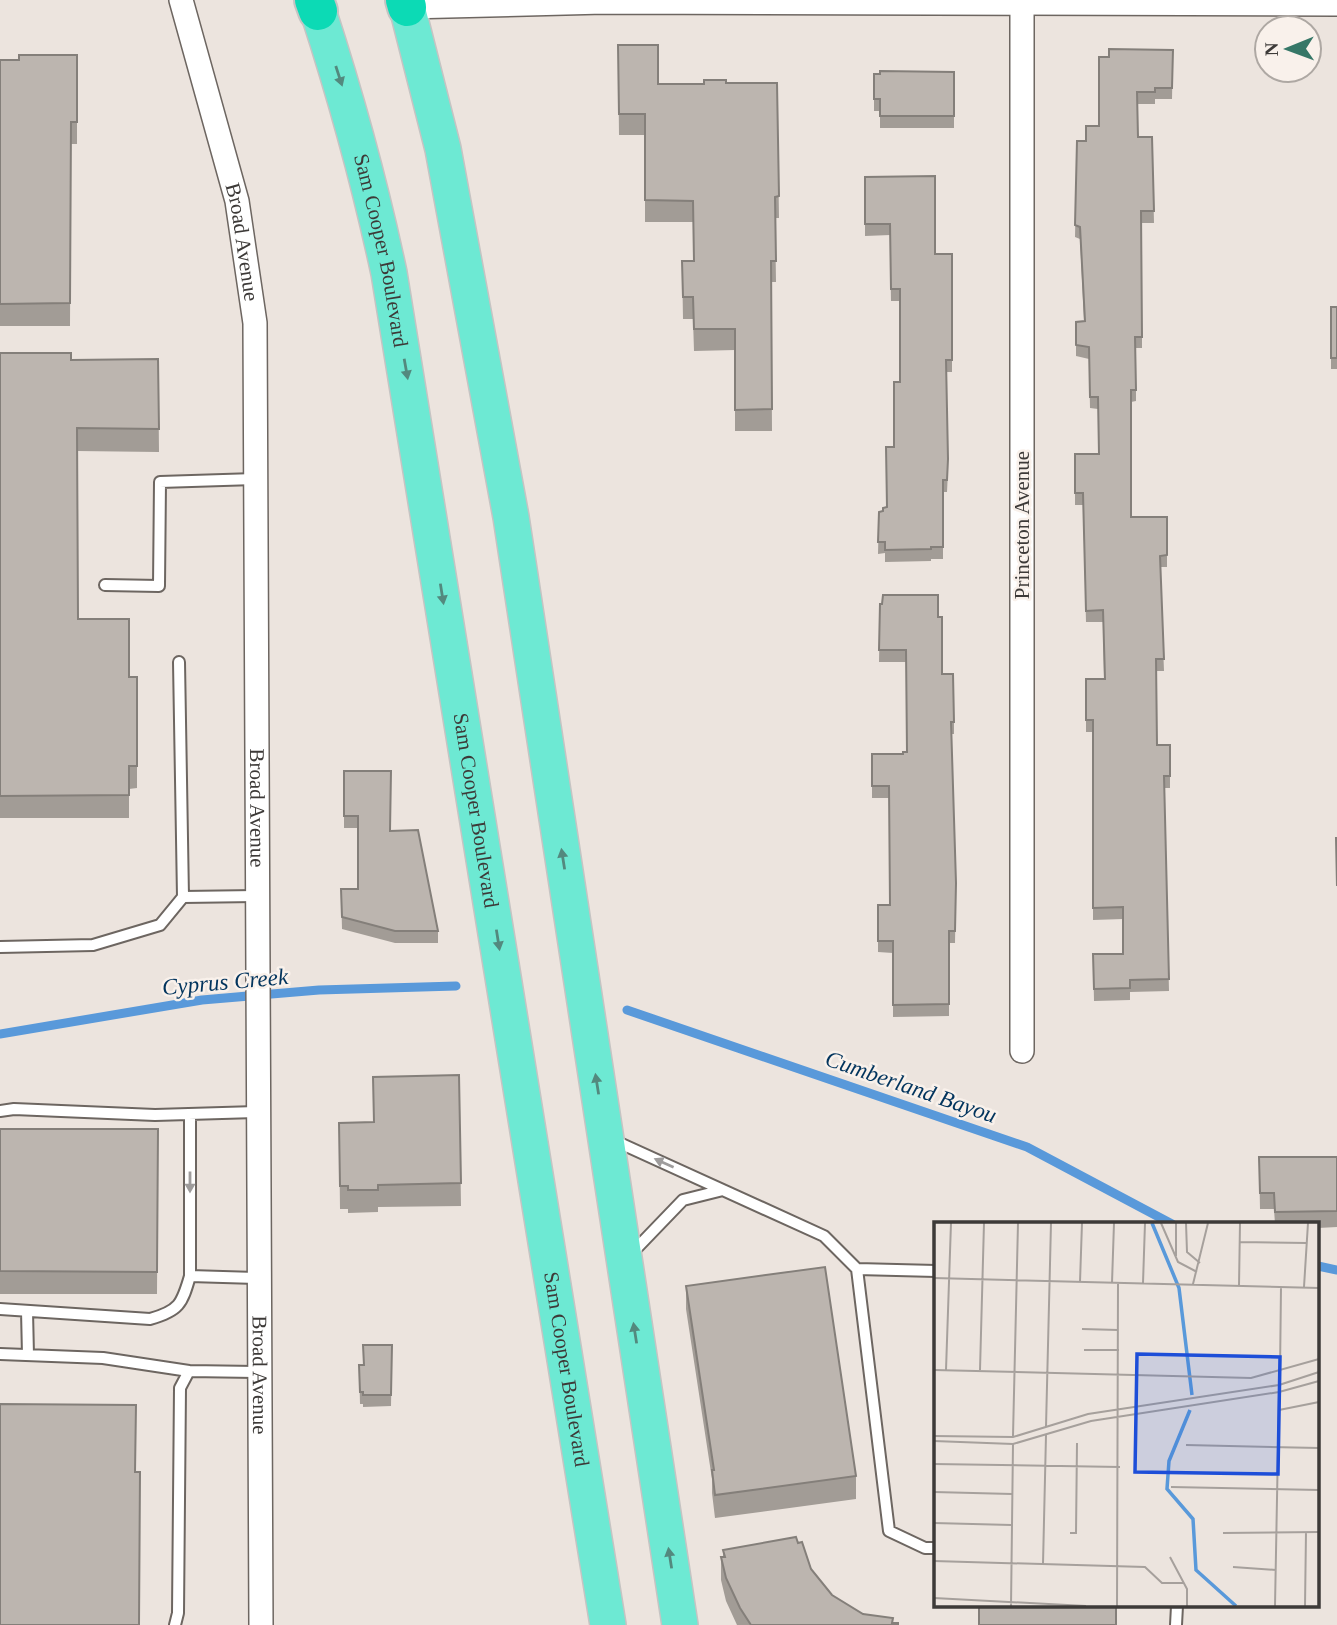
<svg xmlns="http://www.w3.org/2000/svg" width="1337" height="1625" font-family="Georgia,serif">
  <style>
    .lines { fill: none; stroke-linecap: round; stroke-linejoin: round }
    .stream { stroke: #5999da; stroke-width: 9 }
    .lane-casing { stroke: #6d6661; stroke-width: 14 }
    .street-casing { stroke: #6d6661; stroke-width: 26 }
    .primary-casing { stroke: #c5c4c3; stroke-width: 38 }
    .highway-casing { stroke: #c5c4c3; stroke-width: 42 }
    .lane { stroke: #fff; stroke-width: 10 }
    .street { stroke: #fff; stroke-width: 23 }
    .primary { stroke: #6de9d3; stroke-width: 35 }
    .highway { stroke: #0cdab5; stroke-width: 38 }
    .wall { fill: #a29c96 }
    .building { fill: #bcb5af; stroke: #847f7a; stroke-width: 2 }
    .oneway { fill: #53897e }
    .oneway2 { fill: #9e9c9c }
    .labels { text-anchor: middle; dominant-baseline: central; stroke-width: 5; stroke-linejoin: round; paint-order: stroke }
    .street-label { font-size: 21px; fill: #3d3a38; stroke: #f9f1eb }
    .water-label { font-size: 23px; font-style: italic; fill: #02345d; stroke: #f9f1eb }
    .inset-river { fill: none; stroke: #5999da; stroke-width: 3.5 }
    .inset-road { fill: none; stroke: #a6a09c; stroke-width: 2 }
    .view { fill: #1d4ed8; fill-opacity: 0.15; stroke: #1d4ed8; stroke-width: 3.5 }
    .inset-edge { fill: none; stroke: #3d3a38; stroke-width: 3.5 }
  </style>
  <rect width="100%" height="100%" fill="#ece4de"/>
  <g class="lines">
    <path class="stream" d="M627,1010L1027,1147L1172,1224
      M0,1034L202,1000L319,990L456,986
      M1318,1266L1337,1270"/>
    <g class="lane-casing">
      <path id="lane" d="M105,585L159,586L160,482L255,479
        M179,662L183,897
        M0,947L93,945L160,925L183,897L258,896
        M0,1111L14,1109L155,1115L258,1112
        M613,1140L824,1236L857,1269L936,1271
        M631,1254L683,1200L723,1190
        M857,1269L889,1531L925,1548H936
        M190,1276L258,1278
        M0,1309L150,1319C179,1311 182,1304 190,1276V1114
        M27,1311L28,1355
        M0,1354L103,1358L189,1371
        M175,1625L178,1613L180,1388L189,1371L259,1372
        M1176,1625L1177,1606"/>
    </g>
    <g class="street-casing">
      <g id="street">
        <path id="s1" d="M181,0L237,201L255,323L261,1625"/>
        <path d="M407,7L604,2L1337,4"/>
        <path d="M1022,1051V0"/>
      </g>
    </g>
    <g class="primary-casing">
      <g id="primary">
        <path d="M407,7L443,149L511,517L680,1625"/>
        <path id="s2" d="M318,11C346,97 370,184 389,273L608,1625"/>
      </g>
    </g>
    <g class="highway-casing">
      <path id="highway" d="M314,0L318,11
        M405,0L407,7"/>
    </g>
    <use href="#lane" class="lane"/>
    <use href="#street" class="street"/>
    <use href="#primary" class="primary"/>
    <use href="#highway" class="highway"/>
  </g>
  <path class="wall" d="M618,45L658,84L777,83L779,218H775L776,282H771L772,431H735V350L694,351L693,319H683L682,261H693V222H645V135H619Z
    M1173,50L1172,99H1155V104H1137L1138,137H1152L1154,223H1142V348H1136V401L1131,402V517H1167V567H1160L1164,671H1156L1157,745H1170V788H1164L1169,991L1130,992V1000L1094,1001L1093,954H1123V919L1093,920V732H1086V679H1104L1103,622H1086L1083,505H1075V454H1099L1098,409L1090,408L1089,359L1076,356V322L1084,321L1080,239L1075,237L1077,141H1086L1099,126L1109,57Z
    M77,55V144H71L70,326H0V60H19Z
    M954,72V128H880V111H874V74Z
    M865,177L935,254H952V372H946L948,471L947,492H943V559H931V561L885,562V553L878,554L879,512L883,511L887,507L894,447L900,382V301H891L890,235L865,236Z
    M1331,307H1337V369H1331Z
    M0,353L71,360L158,359L159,452L77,451L78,619L129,677H137V788L129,789V818H0Z
    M880,604L938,617L942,674L954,722V734H951L956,883L955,943H949V1016L893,1017V953L878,952V905H890L889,798H872V754H903L907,752L906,662H879Z
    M344,771L390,831L438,931V943H395L342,929L341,889H358V828H344Z
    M459,1075L461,1206L378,1207V1212L348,1213V1209H340L339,1123L374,1122Z
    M0,1129H158L157,1294H0Z
    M1259,1157H1337V1227L1318,1228V1224H1275L1274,1209H1260Z
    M686,1286L856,1476V1499L715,1518L712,1493V1479L686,1309Z
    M392,1345L391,1406L363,1407V1404H360L359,1365H363Z
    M798,1543L811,1569L832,1595L863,1614L898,1625H737L726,1601L721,1580V1557H723V1550Z"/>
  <path class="building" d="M618,45H658V84H704V80H726V83H777L779,196L775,197L776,261H771L772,409L735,410V329H694L693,297H683L682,261H694L693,201L645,200V114H619Z
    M1109,49L1173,50L1172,88H1155V92H1137L1138,137H1152L1154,211H1141L1142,337H1135L1136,390H1131V517H1167V555L1160,556L1164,659H1156L1157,745H1170V776H1164L1169,979L1130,980V988L1094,989L1093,954H1123V907L1093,908V720H1086V679H1105L1103,610L1086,611L1083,493H1075V454H1099L1098,397H1090L1089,347L1076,345V322L1085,321L1080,227L1075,225L1077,141H1086V126H1099V57H1109Z
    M19,55H77V122H71L70,303L0,304V60H19Z
    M880,71L954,72V116H880V99H874V74H880Z
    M935,176V254H952V360H946L948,459L947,480H943V547H931V549L885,550V542H878L879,512L883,511V508L887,507L886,447H894V382H900V289H891L890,224H865V177Z
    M1331,307H1337V358H1331Z
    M0,353H71V360L158,359L159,429L77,428L78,619H129V677H137V766H129V795L0,796Z
    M883,595H938V617H942V674H953L954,722H951L956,883L955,931H949V1004L893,1005V941H878V905H890L889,786H872V754H903V752H907L906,650H879L880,604H882Z
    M344,771H391L390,831L418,830L438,931H395L342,917L341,889H358V816H344Z
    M1336,838H1337V886Z
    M459,1075L461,1183L378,1185V1190H348V1186H340L339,1123L374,1122L373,1077Z
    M0,1129H158L157,1272L0,1271Z
    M1259,1157H1337V1211L1275,1212L1274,1193H1260Z
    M825,1267L856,1476L715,1495L712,1470H714L686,1286Z
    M363,1345H392L391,1395H363V1392H360L359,1365H364Z
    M0,1404L136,1405L135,1472H140L139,1625H0Z
    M796,1537L798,1543L802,1542L811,1569L832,1595L863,1614L893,1618L892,1623H898V1625H751L740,1608L726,1578L721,1557H725L723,1550Z
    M979,1606H1116V1625H979Z"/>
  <defs><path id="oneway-solid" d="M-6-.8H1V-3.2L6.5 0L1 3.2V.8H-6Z" transform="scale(1.75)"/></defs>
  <g class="oneway">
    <use href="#oneway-solid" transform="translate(339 76) rotate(72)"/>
    <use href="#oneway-solid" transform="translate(406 369) rotate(80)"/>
    <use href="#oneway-solid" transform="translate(442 594) rotate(81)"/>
    <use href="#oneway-solid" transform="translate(563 859) rotate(-99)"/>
    <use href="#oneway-solid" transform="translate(498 940) rotate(81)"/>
    <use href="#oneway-solid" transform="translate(597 1084) rotate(-99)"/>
    <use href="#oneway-solid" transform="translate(635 1333) rotate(-99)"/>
    <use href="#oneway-solid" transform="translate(670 1558) rotate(-99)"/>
  </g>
  <g class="oneway2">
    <use href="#oneway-solid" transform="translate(664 1163) rotate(-156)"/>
    <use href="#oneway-solid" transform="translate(190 1182) rotate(90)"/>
  </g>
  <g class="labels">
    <g class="street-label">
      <text stroke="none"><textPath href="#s1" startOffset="250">Broad Avenue</textPath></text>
      <text stroke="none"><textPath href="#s2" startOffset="248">Sam Cooper Boulevard</textPath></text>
      <text transform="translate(1022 525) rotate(-90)">Princeton Avenue</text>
      <text stroke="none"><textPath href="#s1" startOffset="817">Broad Avenue</textPath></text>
      <text stroke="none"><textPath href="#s2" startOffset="816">Sam Cooper Boulevard</textPath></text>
      <text stroke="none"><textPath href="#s2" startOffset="1382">Sam Cooper Boulevard</textPath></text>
      <text stroke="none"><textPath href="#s1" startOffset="1384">Broad Avenue</textPath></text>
    </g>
    <g class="water-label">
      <text transform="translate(225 982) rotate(-5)">Cyprus Creek</text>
      <text transform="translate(911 1087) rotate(19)">Cumberland Bayou</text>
    </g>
  </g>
  <g transform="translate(934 1222)">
    <rect width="385" height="385" fill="#ece4de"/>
    <path class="inset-river" d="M218,1L245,66L258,173M256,188L235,239L233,267L259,297L262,348L302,384"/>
    <path class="inset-road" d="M227,1L244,40L263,50M252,1L253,30L266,41M306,20L373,21M242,34V1M0,56L385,66M146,60L148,1M178,61L180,1M209,61L211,1M259,62L274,1M305,64L306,1M370,65L374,1M148,107L184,108M150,128H185M0,148L317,156L385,137M12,148L17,1M46,148L50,1M346,150L347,65M345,163L385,150M345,170L385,159M345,188L385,180M112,205L117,1M0,214L79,215L154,192L345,163M79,214L84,1M0,219L79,222L157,199L345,170M252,223L385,226M0,242L186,245M237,265L385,268M0,270L78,272M0,301L77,303M136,311H142L143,221M289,311L385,310M236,335L253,367V384M0,339L211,345L228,361H250M109,342L112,213M299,345L342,348M0,376L152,384M77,384L79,222M183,384L184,61M341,384L345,170M371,384L372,310"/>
    <path class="view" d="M203,132L346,135L344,252L201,250Z"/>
    <rect width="385" height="385" class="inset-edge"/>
  </g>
  <g transform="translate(1288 49) rotate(269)"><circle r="33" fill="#f9f1eb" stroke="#aea8a3" stroke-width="2"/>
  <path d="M0-5L12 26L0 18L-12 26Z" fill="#367767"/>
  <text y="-10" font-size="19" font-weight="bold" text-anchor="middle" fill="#3d3a38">N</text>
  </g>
</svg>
